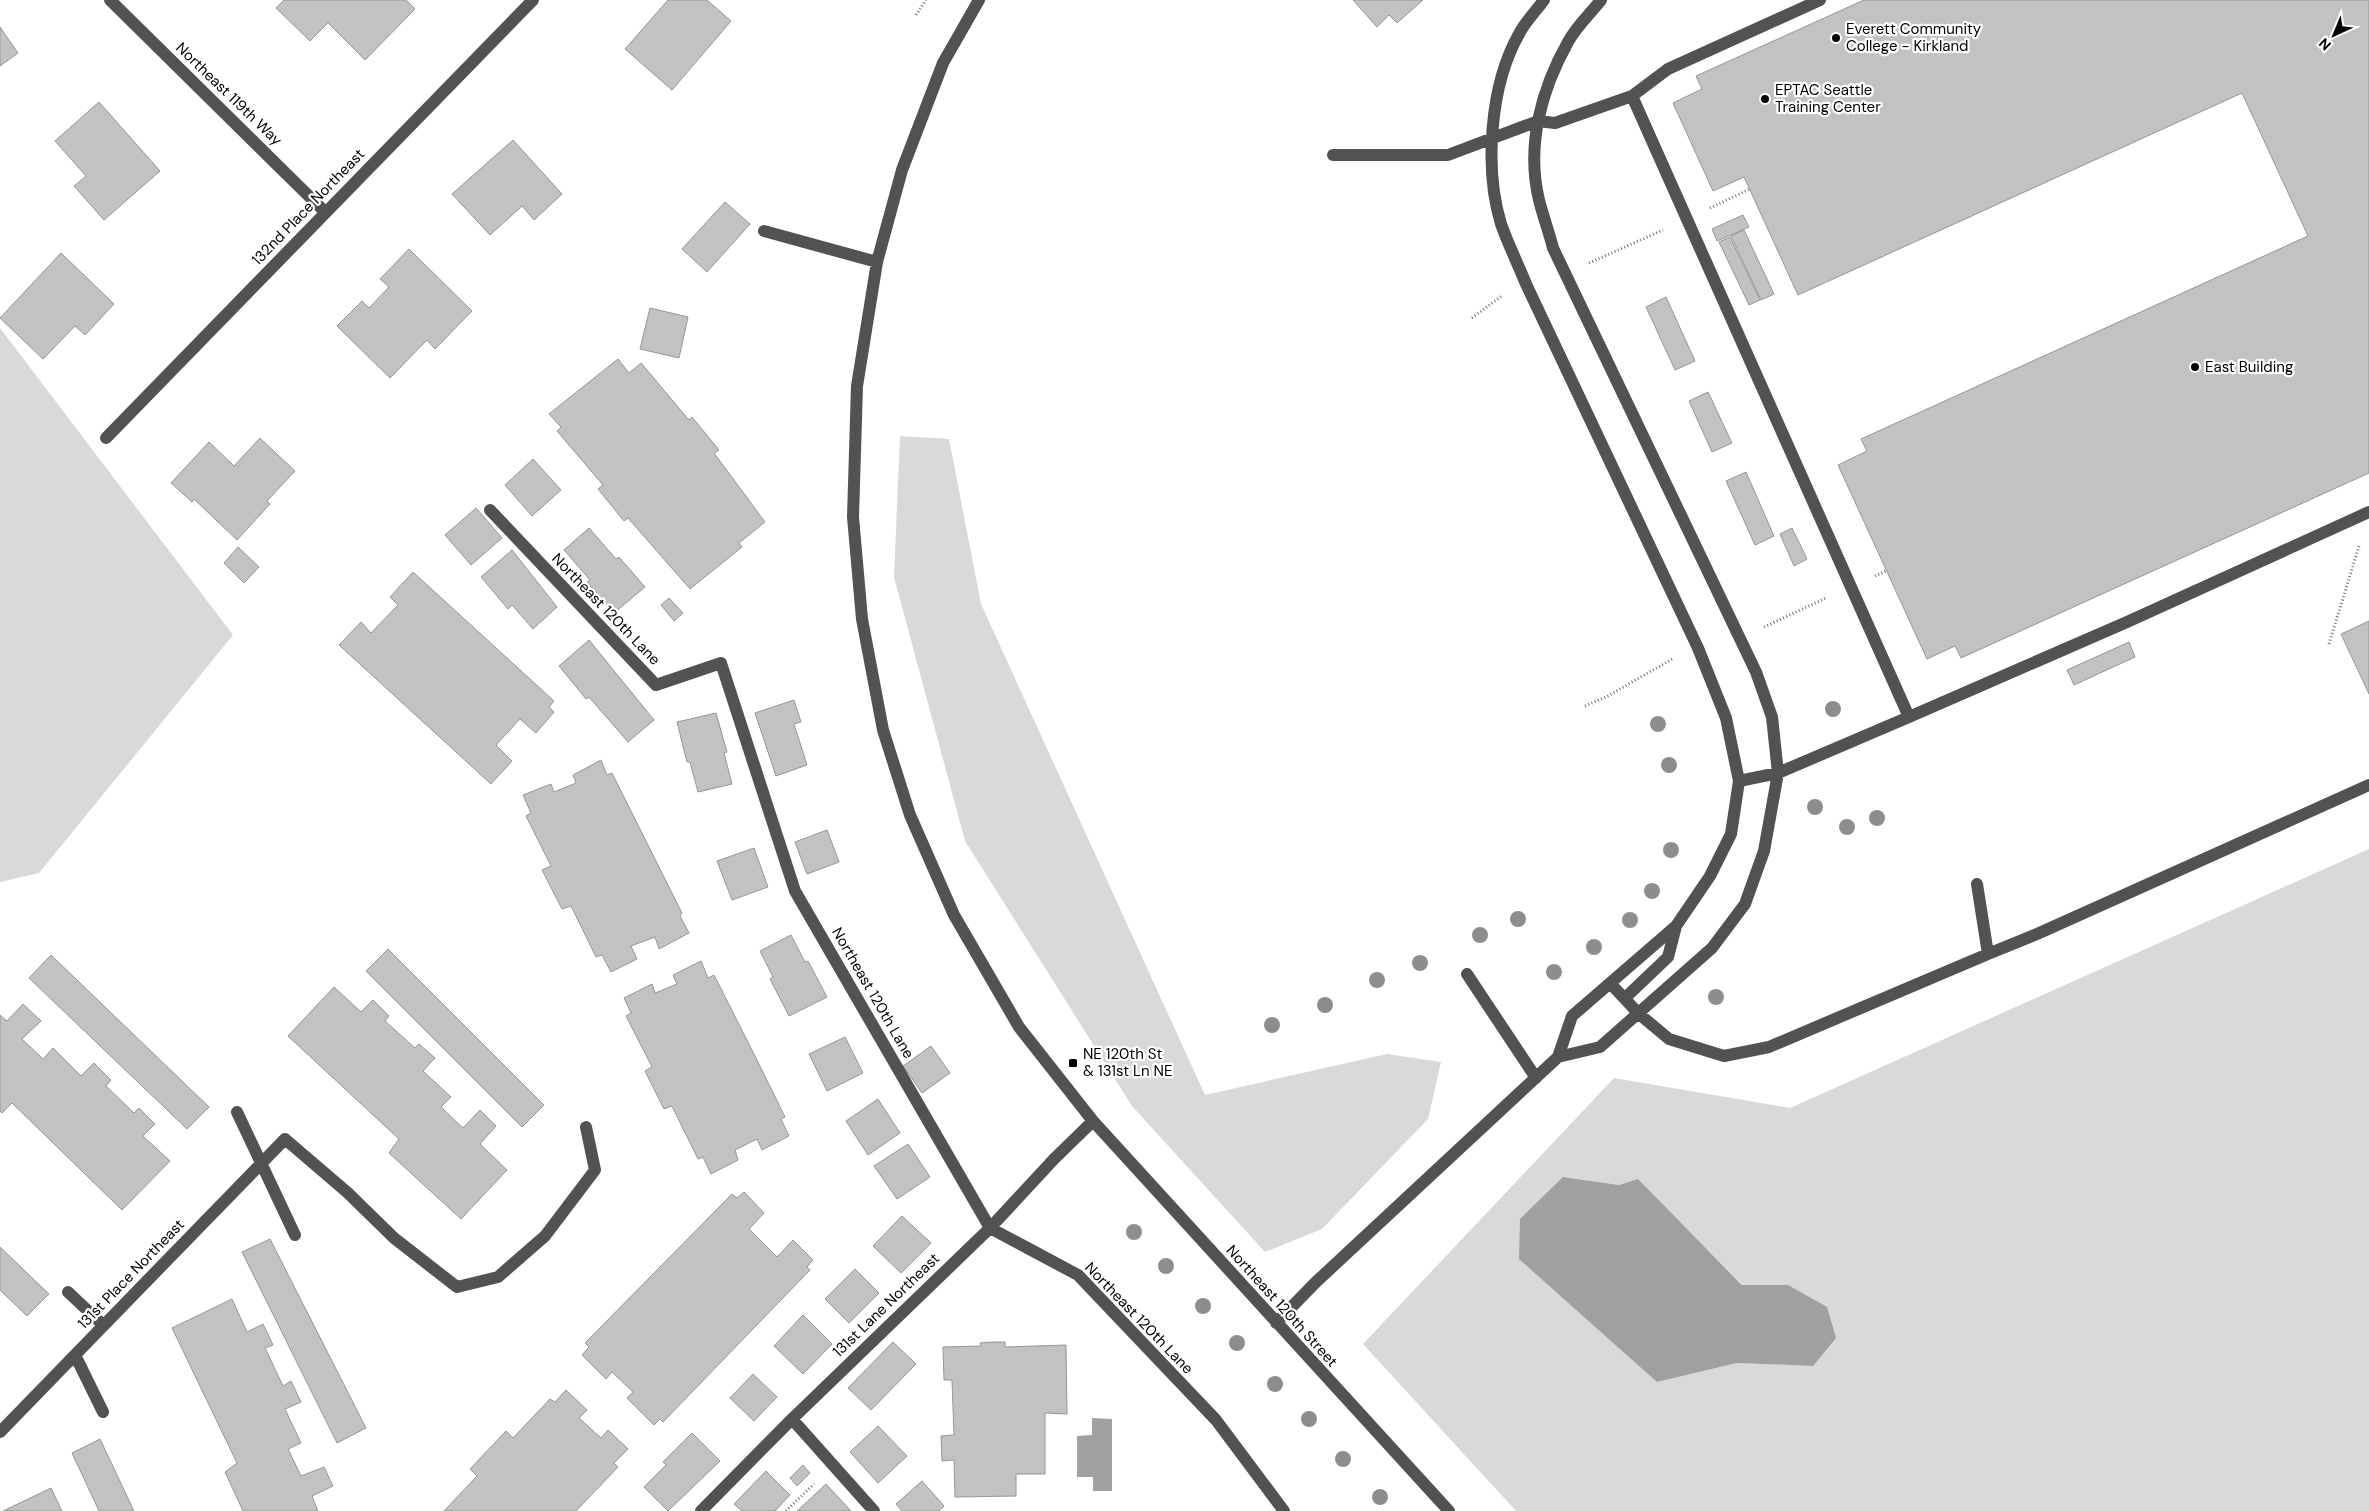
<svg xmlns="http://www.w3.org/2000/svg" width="2369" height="1511" font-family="'DM Sans',sans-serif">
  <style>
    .green { fill: #d9d9d9; fill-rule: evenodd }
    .water { fill: #a0a0a0 }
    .building { fill: #c2c2c2; stroke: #969696 }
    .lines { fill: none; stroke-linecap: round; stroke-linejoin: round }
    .path { stroke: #747474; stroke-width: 3; stroke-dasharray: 1 2.5; stroke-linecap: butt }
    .minor { stroke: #525252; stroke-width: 12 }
    .tree { fill: #8d8d8d }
    .poi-dot { fill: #000; stroke: #fff; stroke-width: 2 }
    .labels { text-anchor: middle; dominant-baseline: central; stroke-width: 4.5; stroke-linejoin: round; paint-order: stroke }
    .poi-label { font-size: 15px; fill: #000; stroke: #fff; text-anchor: start }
    .street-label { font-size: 15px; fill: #000; stroke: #fff }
  </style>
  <rect width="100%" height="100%" fill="#fff"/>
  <path class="green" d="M0,328L233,635L39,873L0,882Z
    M900,436L949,439L981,604L1205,1095L1387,1054L1441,1062L1428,1119L1322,1229L1265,1252L1132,1106L965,841L894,577Z
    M2369,849V1511H1516L1363,1344L1614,1078L1790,1108ZM1563,1177L1619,1185L1638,1180L1743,1285H1788L1813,1366L1737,1363L1657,1382Z"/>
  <path class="water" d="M1563,1177L1619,1185L1638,1179L1742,1285H1788L1827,1307L1836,1338L1813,1366L1737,1363L1657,1382L1519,1259L1520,1219Z
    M1092,1418L1112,1419V1491H1093V1477H1077V1436L1092,1435Z"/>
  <path class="building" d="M284,0H406L415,9L365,60L328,23L310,41L276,8Z
    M668,0H707L731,21L672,90L625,49Z
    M1353,0H1423L1397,23L1389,15L1377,27Z
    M1864,0H2369V473L1961,658L1955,646L1927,659L1838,465L1867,451L1861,439L2308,236L2242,93L1798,295L1744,177L1713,191L1673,103L1702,89L1696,76Z
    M0,27L18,53L0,66Z
    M99,102L160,171L104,220L74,186L86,176L55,141Z
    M513,140L562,194L534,220L522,206L490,235L452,194Z
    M725,202L750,224L707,272L682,249Z
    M1743,215L1749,227L1717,241L1712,229Z
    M1744,230L1774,294L1761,300L1731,236Z
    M1730,237L1760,300L1749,305L1719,242Z
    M409,249L472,311L435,349L427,340L390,378L337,326L362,301L369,308L389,287L380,279Z
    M61,253L114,304L85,335L75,326L43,359L0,318Z
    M1666,297L1695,361L1675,370L1646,307Z
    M650,308L688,317L679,358L640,349Z
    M618,359L629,373L641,363L689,420L692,417L719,450L714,453L765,522L739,543L742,547L690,589L628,518L624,521L598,489L603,485L557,431L561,427L549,414Z
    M1708,392L1732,443L1712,452L1689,401Z
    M260,438L295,471L267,501L270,504L237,540L194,499L192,502L171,483L209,442L234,466Z
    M533,459L561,490L532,516L505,485Z
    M1746,472L1774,536L1755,545L1726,481Z
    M476,508L502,538L471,565L445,535Z
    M589,528L616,559L619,557L645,587L614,613L587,582L590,580L564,550Z
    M1792,528L1807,559L1794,566L1780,534Z
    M238,547L259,567L244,583L224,563Z
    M512,550L557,607L533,629L512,605L508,609L481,577Z
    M413,572L554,701L549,707L554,712L536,733L520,719L496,745L512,761L491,784L339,645L361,622L371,633L398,605L390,597Z
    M669,598L683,613L674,621L661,605Z
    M2369,621V694L2341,634Z
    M589,640L654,720L628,742L589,697L586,699L559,666Z
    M2129,642L2135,657L2074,685L2067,670Z
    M794,700L801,722L794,724L807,765L776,776L755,713Z
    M716,713L727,752L724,753L732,784L698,792L690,762H687L677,722Z
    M601,760L607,775L612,773L682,913L680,916L689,933L659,949L655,937L631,946L637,959L611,972L602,955L596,957L571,906L562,909L542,870L551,866L526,816L531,813L523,795L551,784L554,792L576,783L573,775Z
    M827,830L839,862L807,874L795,842Z
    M754,848L768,887L732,900L717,861Z
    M791,935L805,962L808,961L827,997L789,1016L770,979L773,977L760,951Z
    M388,949L544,1105L522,1127L366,971Z
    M51,955L209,1107L187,1129L29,978Z
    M701,961L708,978L714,975L754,1054L785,1117L781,1119L789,1136L762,1150L757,1139L735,1150L738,1160L711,1174L703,1157L698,1159L672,1106L664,1109L645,1071L652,1067L626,1016L631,1013L624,998L652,984L655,993L677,984L673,975Z
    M334,987L361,1012L373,1000L389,1016L385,1021L415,1048L419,1044L435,1058L423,1071L451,1097L441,1107L463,1128L480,1110L496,1126L480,1144L507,1170L461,1219L389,1153L399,1139L288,1036Z
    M23,1004L41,1021L22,1039L43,1059L53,1048L81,1076L94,1063L111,1080L106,1086L134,1113L139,1108L155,1124L143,1136L170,1161L122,1210L12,1103L2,1113L0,1111V1015L7,1021Z
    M845,1037L863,1073L827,1091L809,1054Z
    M931,1046L950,1073L922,1093L903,1066Z
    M878,1099L900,1133L868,1155L846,1121Z
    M908,1144L930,1177L897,1199L874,1166Z
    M744,1192L764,1213L749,1229L777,1257L793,1240L813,1260L807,1267L810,1270L663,1422L660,1419L654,1425L627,1398L633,1392L612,1372L606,1379L582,1355L589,1347L585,1343L732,1194L737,1198Z
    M902,1216L931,1243L901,1273L873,1246Z
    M270,1239L366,1428L337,1443L242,1252Z
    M0,1247L49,1294L27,1316L0,1290Z
    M855,1269L879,1293L849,1323L825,1299Z
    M232,1299L247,1332L263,1324L273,1345L265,1348L283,1386L291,1381L301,1402L285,1409L301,1443L288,1449L301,1476L324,1467L333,1486L312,1496L318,1511H243L225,1472L237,1463L172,1328Z
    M803,1315L832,1344L803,1374L774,1346Z
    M893,1342L916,1364L871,1410L848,1388Z
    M992,1342H1005V1347L1066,1345L1067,1414L1045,1413V1474H1016V1496L955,1497L954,1460L942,1461L941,1436L954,1435L952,1380H944L943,1347L981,1346L980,1343Z
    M753,1374L777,1397L754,1421L730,1398Z
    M566,1390L587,1410L579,1418L601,1438L608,1430L628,1449L614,1463L618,1467L576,1511H444L477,1476L470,1469L506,1431L513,1438L550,1399L555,1402Z
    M878,1426L907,1456L878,1483L850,1452Z
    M692,1433L720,1461L668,1511L644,1487L666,1465L663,1462Z
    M100,1439L134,1511H99L72,1453Z
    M803,1465L810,1473L797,1486L790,1478Z
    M766,1471L790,1495L775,1511H742L734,1504Z
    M922,1481L944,1506L939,1511H902L896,1504Z
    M826,1484L851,1511H797L810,1499Z
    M51,1488L62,1511H3Z"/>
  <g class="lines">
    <path class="path" d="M916,15L926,0
      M1710,208L1750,189
      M1589,263L1663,230
      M1472,318L1503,295
      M1875,576L1886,571
      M1764,627L1826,598
      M2329,644L2359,546
      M1585,706L1606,697L1674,658
      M786,1511L814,1484"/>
    <path class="minor" d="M110,0L325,212
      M979,0L943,63L902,170L877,262L857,386L853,517L862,619L883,730L910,815L954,915L1019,1027L1093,1121L1449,1511
      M1544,0C1536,11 1525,22 1519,34C1490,85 1484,168 1501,224C1508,244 1518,264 1526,284L1698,648L1726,718L1739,781L1731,834L1710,876L1676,926L1572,1016L1558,1057L1600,1047L1712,948L1745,904L1764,851L1778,773L1772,717L1756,672L1553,248C1549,232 1543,216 1539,200C1526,146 1541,90 1568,42C1576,27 1590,14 1601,0
      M1632,96L1668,69L1820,0
      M1333,155H1448L1538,121L1555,123L1632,96L1909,717L1778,773L1739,781
      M764,231L877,262
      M106,438L533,0
      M490,510L656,685L721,663L795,891L990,1228L1078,1275L1216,1420L1284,1511
      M1909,717L2127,622L2369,512
      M1988,954L2037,934L2369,785
      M1467,974L1536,1078
      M1610,983L1639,1014L1669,1039L1724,1056L1769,1047L1988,954L1977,884
      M1625,998L1668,957L1676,926
      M237,1112L295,1235
      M68,1292L103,1325
      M1276,1323L1316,1282L1558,1057
      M75,1355L103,1412
      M792,1419L874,1511
      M0,1432L285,1139L348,1193L394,1238L457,1287L498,1277L545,1236L595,1170L586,1127
      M701,1511L792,1419L990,1228L1054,1159L1093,1121"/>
  </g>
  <g class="tree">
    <circle cx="1833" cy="709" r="8"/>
    <circle cx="1658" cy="724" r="8"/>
    <circle cx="1669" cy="765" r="8"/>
    <circle cx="1815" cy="807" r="8"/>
    <circle cx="1877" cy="818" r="8"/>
    <circle cx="1847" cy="827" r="8"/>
    <circle cx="1671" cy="850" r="8"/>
    <circle cx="1652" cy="891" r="8"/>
    <circle cx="1518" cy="919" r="8"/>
    <circle cx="1630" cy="920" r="8"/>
    <circle cx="1480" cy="935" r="8"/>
    <circle cx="1594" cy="947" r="8"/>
    <circle cx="1420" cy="963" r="8"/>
    <circle cx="1554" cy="972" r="8"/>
    <circle cx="1377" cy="980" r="8"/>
    <circle cx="1716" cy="997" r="8"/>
    <circle cx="1325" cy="1005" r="8"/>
    <circle cx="1272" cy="1025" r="8"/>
    <circle cx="1134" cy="1232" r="8"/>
    <circle cx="1166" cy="1266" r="8"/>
    <circle cx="1203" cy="1306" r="8"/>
    <circle cx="1237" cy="1343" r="8"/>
    <circle cx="1275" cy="1384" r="8"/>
    <circle cx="1309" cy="1419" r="8"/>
    <circle cx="1343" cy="1459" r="8"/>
    <circle cx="1380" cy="1497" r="8"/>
  </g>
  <g class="poi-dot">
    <circle cx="1836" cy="38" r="5"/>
    <circle cx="1765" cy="99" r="5"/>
    <circle cx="2195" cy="367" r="5"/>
    <rect x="1068" y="1058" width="10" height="10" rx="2.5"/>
  </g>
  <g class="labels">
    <g class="poi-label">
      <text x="1846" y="29">Everett Community<tspan x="1846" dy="17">College - Kirkland</tspan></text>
      <text x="1775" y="90">EPTAC Seattle<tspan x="1775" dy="17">Training Center</tspan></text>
      <text x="2205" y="367">East Building</text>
      <text x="1083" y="1054">NE 120th St<tspan x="1083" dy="17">&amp; 131st Ln NE</tspan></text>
    </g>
    <g class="street-label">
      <text transform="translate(229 94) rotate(44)">Northeast 119th Way</text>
      <text transform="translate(308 207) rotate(-46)">132nd Place Northeast</text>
      <text transform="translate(606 609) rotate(46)">Northeast 120th Lane</text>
      <text transform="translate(873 993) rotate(60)">Northeast 120th Lane</text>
      <text transform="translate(131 1274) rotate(-46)">131st Place Northeast</text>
      <text transform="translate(886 1305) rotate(-44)">131st Lane Northeast</text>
      <text transform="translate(1282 1306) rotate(48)">Northeast 120th Street</text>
      <text transform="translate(1139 1318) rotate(46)">Northeast 120th Lane</text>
    </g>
  </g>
  <g transform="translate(2334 35) rotate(224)" stroke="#ffffff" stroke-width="4" paint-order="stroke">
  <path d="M0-4L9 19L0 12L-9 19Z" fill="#000000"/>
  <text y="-8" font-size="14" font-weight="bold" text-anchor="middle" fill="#000000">N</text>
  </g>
</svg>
